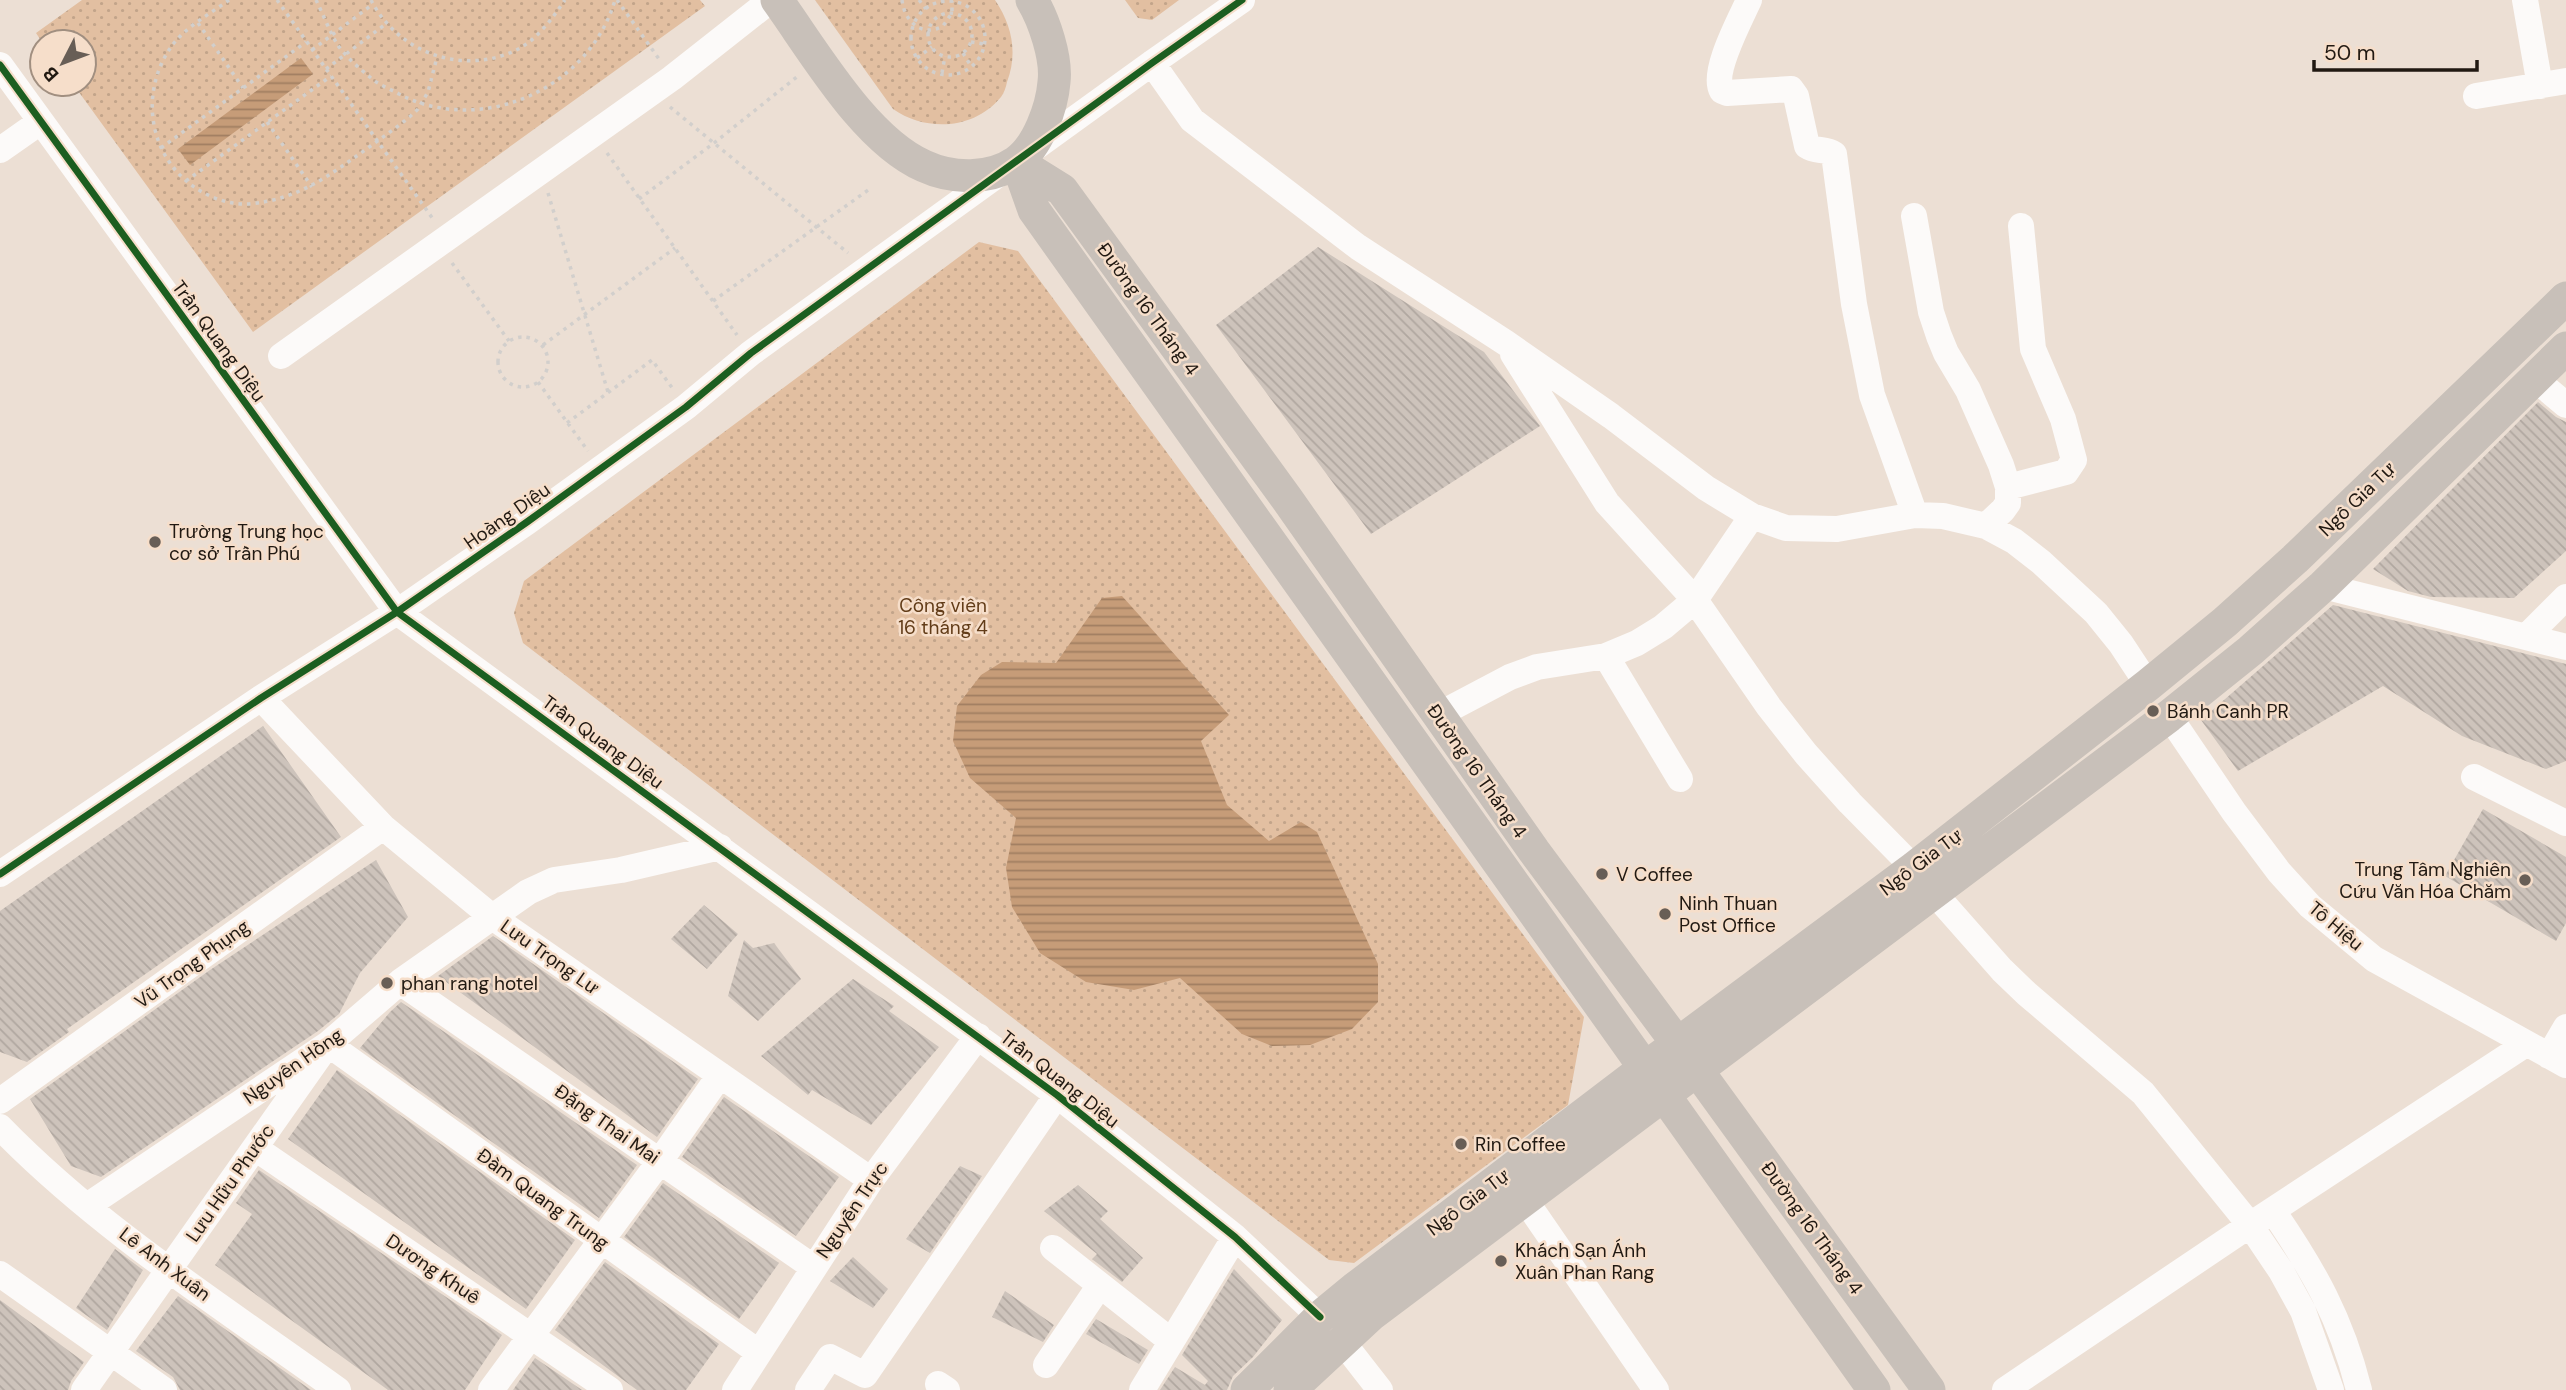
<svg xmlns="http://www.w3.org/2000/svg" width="2566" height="1390" font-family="'DM Sans',sans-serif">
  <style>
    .park { fill: url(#park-dots) }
    .water { fill: url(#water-rules) }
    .building { fill: url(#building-back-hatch) }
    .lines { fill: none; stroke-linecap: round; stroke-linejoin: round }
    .path { stroke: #d2cfcc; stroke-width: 3.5; stroke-dasharray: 3.5 5; stroke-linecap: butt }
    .minor { stroke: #fcfaf9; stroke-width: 26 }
    .major { stroke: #c8c0b9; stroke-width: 33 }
    .cycleway-casing { stroke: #f6deca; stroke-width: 11 }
    .cycleway { stroke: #1b5e20; stroke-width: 7 }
    .poi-dot { fill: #685e56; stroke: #f6deca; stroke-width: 2.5 }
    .labels { text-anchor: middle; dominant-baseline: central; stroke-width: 5; stroke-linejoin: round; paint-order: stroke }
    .street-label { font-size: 19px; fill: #211912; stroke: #f6deca }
    .poi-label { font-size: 19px; fill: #211912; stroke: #f6deca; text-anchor: start }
    .park-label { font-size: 19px; fill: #623c18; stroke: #f6deca }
  </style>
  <defs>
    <pattern id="park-dots" width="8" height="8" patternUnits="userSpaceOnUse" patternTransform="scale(1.75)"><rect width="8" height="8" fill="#e2bfa1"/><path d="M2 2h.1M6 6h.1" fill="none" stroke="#c2a48a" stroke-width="1.8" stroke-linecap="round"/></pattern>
    <pattern id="water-rules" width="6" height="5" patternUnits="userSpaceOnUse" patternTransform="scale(1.75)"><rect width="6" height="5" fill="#c69c78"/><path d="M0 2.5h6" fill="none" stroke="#a07e61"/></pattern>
    <pattern id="building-back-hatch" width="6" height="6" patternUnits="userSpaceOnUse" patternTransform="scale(1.75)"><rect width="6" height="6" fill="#cdc3bb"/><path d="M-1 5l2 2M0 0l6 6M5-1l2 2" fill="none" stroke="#b0a7a0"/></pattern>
  </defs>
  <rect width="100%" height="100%" fill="#ecdfd4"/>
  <path class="park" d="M82,0H700L705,6L253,332L73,84H84V42H42L36,33Z
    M815,0H995C1012,25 1018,53 1007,82C1006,87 1004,93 1001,97C974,130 926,132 893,109Z
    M1125,0H1179L1152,20L1138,18Z
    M979,242L1018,251L1584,1017L1568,1105L1354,1263L1329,1260L523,643L514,613L524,581Z"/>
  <path class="water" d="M301,58L313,74L190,165L178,149Z
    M1122,596L1229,715L1201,741L1227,805L1269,841L1301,822L1317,832L1378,964V1002L1352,1029L1310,1045L1272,1046L1242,1034L1180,978L1134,990L1086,982L1040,953L1012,907L1006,868L1016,818L970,778L953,741L957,706L981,675L1002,662L1056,663L1102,598Z"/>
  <path class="building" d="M1318,247L1484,352L1540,426L1371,534L1216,325Z
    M2538,402L2556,417L2566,422V551L2514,598L2431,597L2408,591L2373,569Z
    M2333,605L2566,664V761L2546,769L2462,736L2383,686L2238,771L2201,720Z
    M263,726L341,837L67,1029L69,1032L27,1062L0,1052V911Z
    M2483,809L2566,857V923L2556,941L2445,876Z
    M376,860L408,917L360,973L339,1014L318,1031L101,1177L71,1166L30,1099L210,970Z
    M704,905L738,934L707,969L671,939Z
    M493,936L698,1079L657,1137L438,976Z
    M744,940L753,948L774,943L801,979L758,1021L728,996Z
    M853,979L894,1006L889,1011L939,1047L871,1125L812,1090L808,1095L761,1056Z
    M401,1002L637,1165L599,1218L360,1048L390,1012Z
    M337,1070L575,1240L526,1309L288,1139Z
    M724,1097L839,1177L796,1236L682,1157Z
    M960,1166L982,1176L930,1253L906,1239Z
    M259,1170L502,1335L465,1390H388L215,1265L252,1214L236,1203Z
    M663,1183L779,1263L739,1319L624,1237Z
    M1078,1185L1108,1211L1100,1219L1143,1258L1122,1282L1092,1259L1097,1254L1044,1211Z
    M115,1249L143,1270L107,1330L76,1308Z
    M853,1257L888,1289L873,1308L830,1281Z
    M605,1262L719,1344L686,1390H637L555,1330Z
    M1234,1269L1282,1320L1253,1357L1233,1376L1227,1390H1160L1175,1367L1205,1385L1208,1381L1182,1355Z
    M1005,1291L1054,1325L1043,1342L992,1317Z
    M178,1296L198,1310L311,1390H180L173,1377L136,1351Z
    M0,1300L84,1362L71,1381L68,1390H0Z
    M1096,1319L1148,1350L1139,1364L1086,1334Z
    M535,1358L582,1390H513Z"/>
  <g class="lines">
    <path class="path" d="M229,0C210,14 185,27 171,47C137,96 150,164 204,193C217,200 234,205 249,204C300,199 328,176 368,148C385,135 403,124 418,109L428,92L437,57
      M277,0L433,219
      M316,0C323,14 329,30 337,44C345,56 360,69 371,78C379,85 390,89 399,94C481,137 589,89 615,0
      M371,0C397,51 459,75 512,52C536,42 551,20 565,0
      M617,0L659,59
      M902,0C904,21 922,38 943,26L952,13V1
      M919,0L926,9
      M911 38a37 37 0 1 1 74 0a37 37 0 1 1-74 0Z
      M928 35a22 22 0 1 1 44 0a22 22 0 1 1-44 0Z
      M198,23L243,88
      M971,42L984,44
      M312,50L373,4
      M963,53L971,66
      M917,58L932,47
      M326,69L387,23
      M942,73L945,56
      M670,107L848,253
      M267,122L312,187
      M161,148L306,42
      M607,153L737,335
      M186,181L331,76
      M548,193L608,392
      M639,199L714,143L798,76
      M452,263L509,341
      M713,301L871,188
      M498 362a25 25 0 1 1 50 0a25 25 0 1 1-50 0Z
      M543,345L675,248
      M538,382L588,451
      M567,423L652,360L673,389"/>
    <path class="minor" d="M1749,0C1740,20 1711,73 1722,91L1727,93L1791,89L1796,96L1807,146C1816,152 1825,148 1834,154L1854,304L1872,395L1915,515
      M2525,0L2540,86
      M1152,63L1192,120L1358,247L1506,343L1611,416L1706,488L1752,516L1786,528L1837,529L1915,515L1943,516L1986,526L2014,541L2041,562L2096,613L2121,644L2148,685
      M0,65L397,612L1057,1095L1235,1237L1320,1317
      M2476,96L2566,81
      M0,150L40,122
      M1914,216L1931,312L1939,336L1946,353L1968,390L2001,465L2008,487V503L2003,510L1986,526
      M1513,354L1607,503L1695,600L1769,707L1806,754L1850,803L1914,868
      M281,356L672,78L771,0
      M2535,379L2566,405
      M2008,487L2066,472L2074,460L2063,419L2033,349L2021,226
      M2323,586L2566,647
      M2526,637L2566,597
      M1606,656L1680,779
      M261,698L383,827L491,916L871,1180
      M1438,715L1510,677L1537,667L1606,656L1637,643L1663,627L1695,600L1752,516
      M2169,716L2234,812L2279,872L2310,906L2374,959L2566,1065
      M2474,777L2566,823
      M0,874L261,698L397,612L527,522L686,407L751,353L1152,63L1242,0
      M1934,893L2002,970L2027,994L2143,1093L2250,1225L2281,1271L2303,1311L2331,1390
      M400,982L813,1267
      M2549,1056L2566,1027
      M0,1101L383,827
      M0,1127C99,1229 223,1307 338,1390
      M255,1148L610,1390
      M1525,1200L1656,1390
      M87,1206L328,1044L400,982L528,892L554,880L621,870L720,847
      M2273,1211C2314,1271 2341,1318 2359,1390
      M1053,1248L1171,1341
      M0,1274L164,1390
      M1341,1340L1380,1390
      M1046,1365L1100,1285
      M938,1384L947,1390
      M84,1390L328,1044L758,1352
      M491,1390L660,1161L720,1075
      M735,1390L871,1180L978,1036
      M808,1390L830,1357L865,1375L1057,1095
      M1142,1390L1235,1237
      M2005,1390L2250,1225L2526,1044"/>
    <path class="major" d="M777,0C815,53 865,140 924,166C952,179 990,180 1016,162C1038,147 1052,107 1054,82C1057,58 1044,20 1032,0
      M1017,162L1062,190L1287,499L1534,851L1697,1070L1929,1390
      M1017,162L1034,210L1874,1390
      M1247,1390L1320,1317L1354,1289L1645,1068L1914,868L2148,685L2225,622L2295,559L2566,298
      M1290,1390L1372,1314L2169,716L2250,651L2323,586L2566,348"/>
    <g class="cycleway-casing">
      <path id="cycleway" d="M0,65L397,612L1057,1095L1235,1237L1320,1317
        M0,874L261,698L397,612L527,522L686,407L751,353L1152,63L1242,0"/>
    </g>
    <use href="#cycleway" class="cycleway"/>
  </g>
  <g class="poi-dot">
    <circle cx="155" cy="542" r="7"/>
    <circle cx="2153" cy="711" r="7"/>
    <circle cx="1602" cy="874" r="7"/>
    <circle cx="2525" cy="880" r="7"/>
    <circle cx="1665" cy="914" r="7"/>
    <circle cx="387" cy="983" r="7"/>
    <circle cx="1461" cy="1144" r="7"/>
    <circle cx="1501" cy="1261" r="7"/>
  </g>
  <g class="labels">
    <g class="street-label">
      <text transform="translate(1148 309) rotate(54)">Đường 16 Tháng 4</text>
      <text transform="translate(219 341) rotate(54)">Trần Quang Diệu</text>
      <text transform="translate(2357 499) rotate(-44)">Ngô Gia Tự</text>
      <text transform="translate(507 516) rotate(-35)">Hoàng Diệu</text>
      <text transform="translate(603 742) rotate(36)">Trần Quang Diệu</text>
      <text transform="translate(1477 771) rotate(55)">Đường 16 Tháng 4</text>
      <text transform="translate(1921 862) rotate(-37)">Ngô Gia Tự</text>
      <text transform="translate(2336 926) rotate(40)">Tô Hiệu</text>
      <text transform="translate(550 957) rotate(35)">Lưu Trọng Lư</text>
      <text transform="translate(192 964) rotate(-36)">Vũ Trọng Phụng</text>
      <text transform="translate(293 1066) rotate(-35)">Nguyên Hồng</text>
      <text transform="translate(1060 1079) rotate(38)">Trần Quang Diệu</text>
      <text transform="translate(607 1124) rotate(35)">Đặng Thai Mai</text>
      <text transform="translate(230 1183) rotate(-55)">Lưu Hữu Phước</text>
      <text transform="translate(543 1199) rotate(36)">Đàm Quang Trung</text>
      <text transform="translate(1468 1202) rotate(-37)">Ngô Gia Tự</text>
      <text transform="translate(852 1210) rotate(-56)">Nguyễn Trực</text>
      <text transform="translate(1812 1228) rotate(54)">Đường 16 Tháng 4</text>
      <text transform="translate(165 1264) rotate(37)">Lê Anh Xuân</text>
      <text transform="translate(433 1269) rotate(34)">Dương Khuê</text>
    </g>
    <g class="poi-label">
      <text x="169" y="531">Trường Trung học<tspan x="169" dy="22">cơ sở Trần Phú</tspan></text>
      <text x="2167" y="711">Bánh Canh PR</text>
      <text x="2511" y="869" text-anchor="end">Trung Tâm Nghiên<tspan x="2511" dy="22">Cứu Văn Hóa Chăm</tspan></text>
      <text x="1616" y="874">V Coffee</text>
      <text x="1679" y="903">Ninh Thuan<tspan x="1679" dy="22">Post Office</tspan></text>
      <text x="401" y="983">phan rang hotel</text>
      <text x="1475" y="1144">Rin Coffee</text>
      <text x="1515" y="1250">Khách Sạn Ánh<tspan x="1515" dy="22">Xuân Phan Rang</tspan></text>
    </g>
    <g class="park-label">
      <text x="943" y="605">Công viên<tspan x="943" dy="22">16 tháng 4</tspan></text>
    </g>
  </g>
  <g transform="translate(63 63) rotate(228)"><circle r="33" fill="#f6deca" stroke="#a18f80" stroke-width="2"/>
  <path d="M0-5L12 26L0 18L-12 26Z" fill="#685e56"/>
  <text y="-10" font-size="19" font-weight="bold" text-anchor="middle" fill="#211912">B</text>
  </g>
  <path d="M2314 60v10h163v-10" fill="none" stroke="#211912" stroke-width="3.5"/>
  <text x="2324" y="60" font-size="21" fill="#211912" stroke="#f6deca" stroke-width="5" paint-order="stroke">50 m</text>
</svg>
